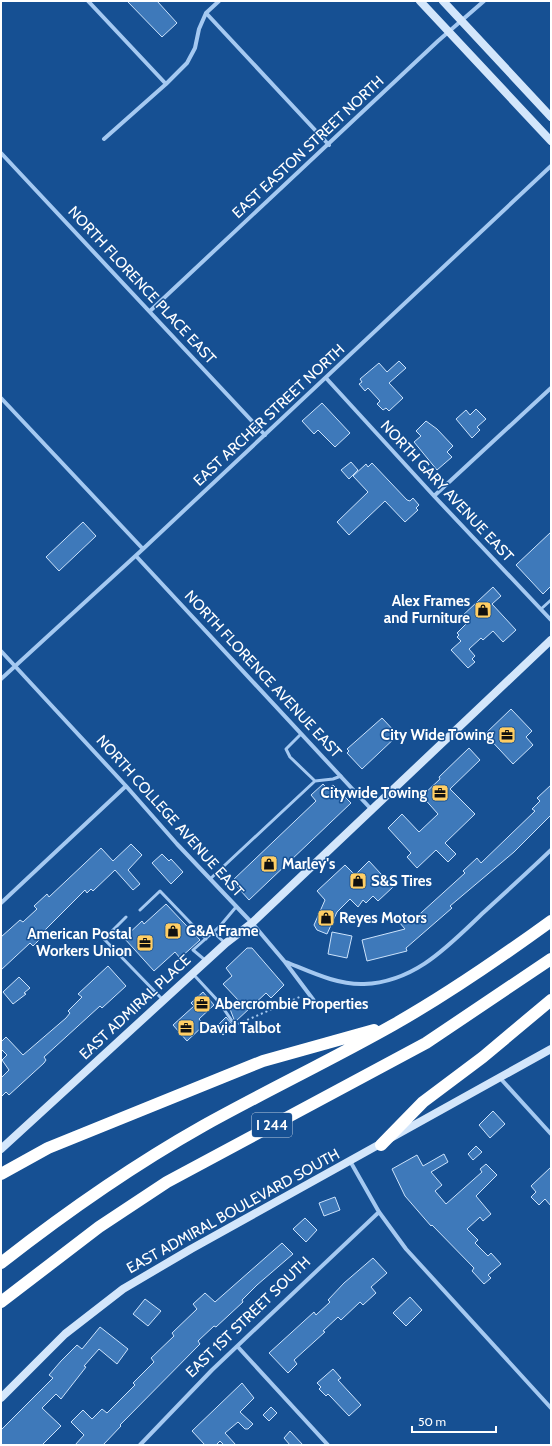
<svg xmlns="http://www.w3.org/2000/svg" width="552" height="1446" font-family="Cabin,sans-serif">
  <style>
    .building { fill: #3e79ba; stroke: #cce3fc }
    .lines { fill: none; stroke-linecap: round; stroke-linejoin: round }
    .path { stroke: #a5c9f1; stroke-width: 2; stroke-dasharray: 2 3; stroke-linecap: butt }
    .service { stroke: #a5c9f1; stroke-width: 3 }
    .minor { stroke: #a5c9f1; stroke-width: 4 }
    .secondary { stroke: #d3e6fb; stroke-width: 8 }
    .motorway { stroke: #fff; stroke-width: 12 }
    .labels { text-anchor: middle; dominant-baseline: central; stroke-width: 3; stroke-linejoin: round; paint-order: stroke }
    .shield { fill: #165093; stroke: #b9cadf; stroke-width: 1 }
    .shield-label { font-size: 14px; font-weight: bold; fill: #fff }
    .street-label { font-size: 15px; fill: #fff; stroke: #165093 }
    .poi-label { font-size: 15px; font-weight: bold; fill: #fff; stroke: #165093; text-anchor: start }
  </style>
  <rect width="100%" height="100%" fill="#165093"/>
  <path class="building" d="M127,1H157L177,23L162,37Z
    M399,361L406,368L389,383L403,398L389,411L386,408L383,410L377,404L380,401L368,388L365,391L359,384L362,382L360,379L379,363L387,372Z
    M322,403L350,433L335,447L318,430L314,434L302,421Z
    M476,409L486,419L477,427L480,430L472,438L456,419L466,410L470,415Z
    M426,421L437,429L453,446L447,452L452,457L437,470L414,442L421,436L416,431Z
    M351,462L358,470L349,479L341,470Z
    M372,463L407,500L410,501L413,498L419,505L416,508L418,510L405,522L385,501L349,535L337,522L368,492L353,476L366,464L368,467Z
    M83,522L96,536L59,571L46,557Z
    M551,532V586L543,594L516,565Z
    M493,587L501,596L492,604L516,630L503,642L493,631L483,640L481,638L469,649L475,656L472,659L475,662L468,668L451,650L461,641L457,637L459,635L457,633L467,623L461,617Z
    M511,709L532,731L526,737L533,745L513,764L485,734Z
    M382,718L398,735L362,769L347,753L349,751L347,749Z
    M469,748L480,760L450,789L475,814L445,843L456,854L448,862L436,850L417,868L407,857L411,853L388,828L402,814L419,832L438,814L422,796L440,779L439,777Z
    M323,784L328,789L333,785L351,803L249,900L232,881L316,801L311,795Z
    M551,785V815L514,852L450,906L452,908L406,948L407,951L367,961L362,940L405,929L399,922L407,917L411,922L465,873L463,871L477,858L481,863L535,811L532,809L540,801L537,798Z
    M131,844L142,855L128,870L140,884L133,890L115,870L93,891L91,889L87,893L85,890L43,932L45,934L33,946L30,943L1,970V937L20,920L23,922L37,909L34,906L47,894L49,897L101,848L113,861Z
    M162,854L169,861L171,859L183,872L171,884L152,863Z
    M369,861L393,887L378,901L373,896L366,903L363,900L358,907L350,899L337,912L327,934L317,930L314,925L325,900L317,891L345,865L355,875Z
    M166,904L200,940L180,958L175,952L154,971L124,938L142,921L144,924Z
    M332,932L352,936L347,958L328,954Z
    M247,948H252L284,985L271,998L266,993L235,1022L230,1009L239,1001L223,984L232,976L226,968Z
    M108,966L126,986L102,1008L100,1006L44,1057L46,1060L44,1063L9,1095L6,1092L1,1097V1078L9,1070L2,1060L7,1055L1,1049V1042L6,1037L23,1055L66,1018L70,1013L68,1011L82,997L78,994Z
    M19,977L30,988L24,993L26,994L13,1004L3,992Z
    M203,992L214,1005L199,1019L204,1025L187,1041L173,1025L194,1006L191,1003Z
    M226,1017L232,1024L230,1026L231,1028L223,1035L216,1027Z
    M493,1111L505,1124L490,1138L479,1125Z
    M476,1146L482,1152L473,1160L468,1154Z
    M444,1154L448,1162L431,1172L442,1185L435,1191L446,1204L482,1172L480,1169L486,1164L497,1175L476,1196L491,1214L483,1221L480,1217L467,1229L478,1240L475,1243L488,1256L491,1253L501,1264L488,1275L491,1278L484,1284L472,1271L474,1268L432,1225L431,1226L405,1196L392,1169L417,1155L423,1166Z
    M551,1167V1206L545,1199L539,1205L531,1197L536,1192L531,1186Z
    M335,1197L340,1210L324,1216L319,1203Z
    M305,1218L317,1230L306,1242L293,1229Z
    M282,1243L293,1254L257,1285L242,1300L243,1302L216,1327L214,1326L198,1341L200,1344L120,1425L121,1426L103,1445H75L84,1435L71,1422L83,1410L92,1419L102,1409L107,1413L135,1385L133,1383L154,1362L151,1358L174,1336L172,1333L197,1309L193,1304L205,1293L215,1302Z
    M373,1258L387,1273L371,1287L376,1293L363,1305L360,1302L341,1320L338,1317L323,1331L325,1332L294,1360L297,1364L288,1373L269,1353L314,1312L316,1315L330,1302L328,1300L344,1283Z
    M410,1297L422,1310L406,1326L393,1313Z
    M145,1299L161,1311L148,1326L133,1314Z
    M100,1327L128,1349L117,1364L99,1349L84,1366L86,1367L61,1399L56,1394L42,1408L61,1426L42,1445H1V1430L53,1378L49,1375L61,1361L77,1345L82,1349Z
    M333,1369L341,1378L338,1380L361,1405L349,1416L331,1397L328,1394L326,1396L319,1389L321,1387L317,1383Z
    M242,1383L254,1398L240,1412L253,1424L248,1429H245L238,1422L225,1433L236,1445H224L220,1441L216,1445H205L192,1431Z
    M271,1407L277,1413L269,1421L263,1415Z
    M290,1431L303,1445H290L284,1438Z"/>
  <g class="lines">
    <path class="path" d="M238,1024L302,996"/>
    <path class="service" d="M541,609L551,600
      M301,734L286,749L290,757L315,781L333,779L341,776
      M210,879L315,781
      M140,910L160,891L206,939
      M126,917L104,939L163,1000
      M213,932L225,943
      M205,960L193,950L220,926L236,907
      M194,975L219,1002L232,1021"/>
    <path class="minor" d="M88,1L166,84
      M206,13L329,145
      M104,139L166,84L187,63L195,48L199,29L206,13L219,1
      M1,153L265,435
      M150,311L438,41L484,1
      M326,378L434,496L551,620
      M1,398L143,549
      M434,496L551,388
      M136,556L371,809
      M1,651L126,786L177,844L252,923L285,962L315,1002
      M1,679L143,549L551,166
      M1,903L126,786
      M286,962C311,972 337,985 364,984C416,982 449,945 484,912C506,892 529,871 551,850
      M500,1078L551,1134
      M350,1161L379,1212L406,1249L551,1408
      M238,1347L328,1445
      M140,1445L212,1370L379,1212"/>
    <path class="secondary" d="M420,1L551,141
      M443,1L551,117
      M1,1149L226,943L252,923L551,640
      M1,1398L65,1334L123,1289L191,1249L551,1049"/>
    <path class="motorway" d="M381,1145L423,1102L483,1057L551,1000
      M1,1174L48,1148L263,1061L374,1030
      M1,1263C65,1213 132,1166 203,1126C266,1091 331,1060 393,1025C448,994 500,958 551,921
      M1,1302L99,1227L167,1182L426,1043L551,959"/>
  </g>
  <defs>
    <g id="shop-square" transform="scale(0.9)"><rect x="-9" y="-9" width="18" height="18" rx="4" fill="#ffce64" stroke="#165093"/><path d="M-5-2.5h2.3a2.7 3.5 0 0 1 5.4 0H5L5.5 6h-11ZM-1.5-2.5h3a1.5 2.3 0 0 0-3 0Z" fill="#111"/></g>
    <g id="office-square" transform="scale(0.9)"><rect x="-9" y="-9" width="18" height="18" rx="4" fill="#ffce64" stroke="#165093"/><path d="M-6-3h4V-5.5h4V-3h4V5H-6ZM-1-4.5V-3h2v-1.5ZM-6 0V1H6V0Z" fill="#111"/></g>
  </defs>
  <g fill-rule="evenodd">
    <use href="#shop-square" x="483" y="610"/>
    <use href="#office-square" x="507" y="735"/>
    <use href="#office-square" x="440" y="793"/>
    <use href="#shop-square" x="269" y="864"/>
    <use href="#shop-square" x="358" y="881"/>
    <use href="#shop-square" x="326" y="918"/>
    <use href="#shop-square" x="173" y="931"/>
    <use href="#office-square" x="145" y="943"/>
    <use href="#office-square" x="202" y="1004"/>
    <use href="#office-square" x="186" y="1028"/>
  </g>
  <g class="labels">
    <rect class="shield" x="252" y="1113" width="40" height="24" rx="3"/>
    <g class="shield-label">
      <text x="272" y="1125">I 244</text>
    </g>
    <g class="street-label">
      <text transform="translate(308 147) rotate(-43)">EAST EASTON STREET NORTH</text>
      <text transform="translate(142 285) rotate(47)">NORTH FLORENCE PLACE EAST</text>
      <text transform="translate(269 415) rotate(-43)">EAST ARCHER STREET NORTH</text>
      <text transform="translate(447 491) rotate(47)">NORTH GARY AVENUE EAST</text>
      <text transform="translate(263 674) rotate(47)">NORTH FLORENCE AVENUE EAST</text>
      <text transform="translate(170 816) rotate(48)">NORTH COLLEGE AVENUE EAST</text>
      <text transform="translate(135 1007) rotate(-43)">EAST ADMIRAL PLACE</text>
      <text transform="translate(233 1211) rotate(-29)">EAST ADMIRAL BOULEVARD SOUTH</text>
      <text transform="translate(248 1317) rotate(-44)">EAST 1ST STREET SOUTH</text>
    </g>
    <g class="poi-label">
      <text x="470" y="601" text-anchor="end">Alex Frames<tspan x="470" dy="17">and Furniture</tspan></text>
      <text x="494" y="735" text-anchor="end">City Wide Towing</text>
      <text x="427" y="793" text-anchor="end">Citywide Towing</text>
      <text x="282" y="864">Marley's</text>
      <text x="371" y="881">S&amp;S Tires</text>
      <text x="339" y="918">Reyes Motors</text>
      <text x="186" y="931">G&amp;A Frame</text>
      <text x="132" y="934" text-anchor="end">American Postal<tspan x="132" dy="17">Workers Union</tspan></text>
      <text x="215" y="1004">Abercrombie Properties</text>
      <text x="199" y="1028">David Talbot</text>
    </g>
  </g>
  <rect width="552" height="1446" fill="none" stroke="#ffffff" stroke-width="4"/>
  <path d="M412 1426v6h84v-6" fill="none" stroke="#ffffff" stroke-width="2"/>
  <text x="418" y="1426" font-size="12" fill="#ffffff" stroke="#165093" stroke-width="3" paint-order="stroke">50 m</text>
</svg>
